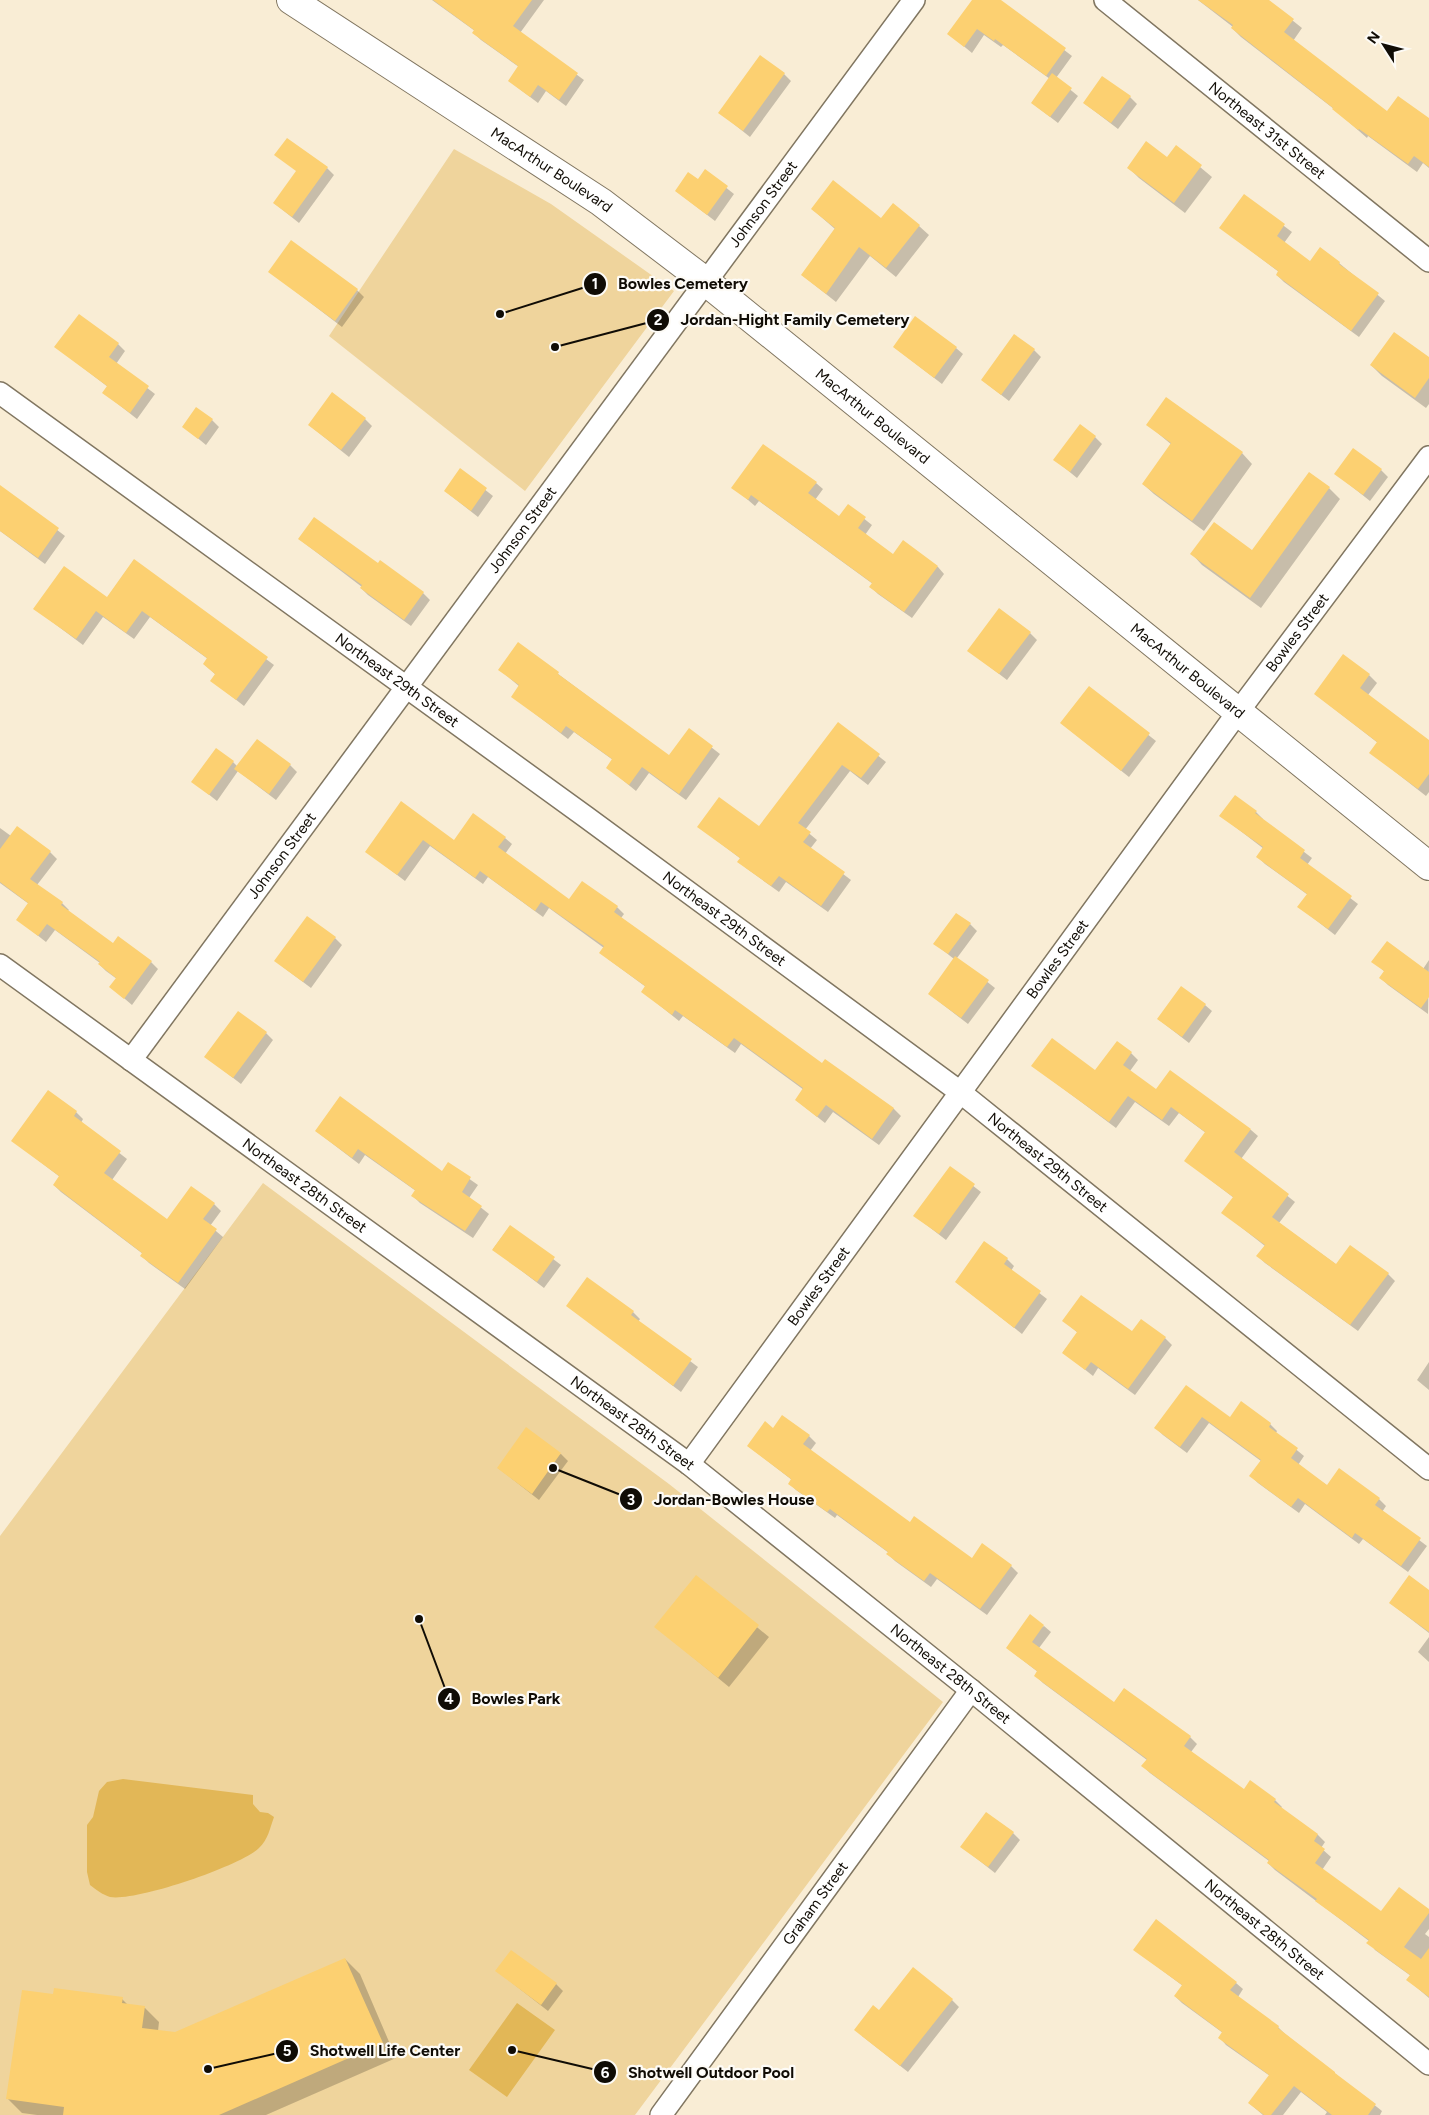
<svg xmlns="http://www.w3.org/2000/svg" width="1429" height="2115" font-family="Figtree,sans-serif">
  <style>
    .green { fill: #efd49c }
    .water { fill: #e2b757 }
    .shadow { fill: #0003 }
    .building { fill: #fcd071 }
    .lines { fill: none; stroke-linecap: round; stroke-linejoin: round }
    .street-casing { stroke: #817661; stroke-width: 24 }
    .secondary-casing { stroke: #817661; stroke-width: 30 }
    .street { stroke: #fff; stroke-width: 21 }
    .secondary { stroke: #fff; stroke-width: 28 }
    .labels { text-anchor: middle; dominant-baseline: central; stroke-width: 4.5; stroke-linejoin: round; paint-order: stroke }
    .street-label { font-size: 15px; fill: #100c05; stroke: #fdfbf6 }
    .leader { fill: none; stroke: #100c05; stroke-width: 2 }
    .callout-dot { fill: #100c05; stroke: #fdfbf6; stroke-width: 2 }
    .mark-label { font-size: 15px; text-anchor: middle; font-weight: bold; fill: #fff }
    .callout-label { font-size: 16px; text-anchor: middle; font-weight: bold; fill: #100c05; stroke: #fdfbf6; stroke-width: 4.5; stroke-linejoin: round; paint-order: stroke }
  </style>
  <rect width="100%" height="100%" fill="#f9edd5"/>
  <path class="green" d="M454,149L551,204L674,291L525,491L329,336Z
    M263,1183L669,1484L943,1702L635,2115H0V1536Z"/>
  <path class="water" d="M123,1779L253,1795V1804L260,1812L268,1813L274,1817C270,1828 268,1840 259,1848C241,1866 135,1902 110,1897C103,1895 95,1889 90,1885L87,1872V1825L93,1817L99,1791L107,1782Z
    M517,2003L555,2030L507,2097L469,2070Z"/>
  <path class="shadow" d="M432,0H544L520,33L584,80L566,106L546,91L538,103L509,81L519,67L481,40L474,33L475,31Z
    M973,0H999L1072,56L1056,78L1078,96L1058,123L1032,103L1050,79L1003,45L1001,47L984,35L972,53L949,34Z
    M1198,0H1267L1302,28L1293,41L1387,112L1429,120V168L1423,163L1417,172L1368,136L1367,138L1334,109L1241,37L1232,28L1233,27Z
    M784,74L791,81L750,137L720,113Z
    M1130,97L1137,104L1118,129L1084,103Z
    M1176,147L1212,177L1185,213L1139,178L1128,167L1168,159Z
    M327,168L334,175L299,223L274,203Z
    M705,171L734,194L715,221L676,191L698,181Z
    M1244,196L1292,232L1284,243L1311,263H1339L1385,301L1359,337L1284,282L1277,275L1279,272L1221,228Z
    M812,209L919,226L929,235L896,277L870,256L836,302L802,275L835,229Z
    M270,272L357,290L364,297L342,327Z
    M118,344L125,351L116,364L155,394L137,419L104,393L108,387L56,347Z
    M894,347L956,348L963,354L942,384Z
    M1034,350L1041,357L1009,401L982,380Z
    M1429,359V404L1426,408L1382,376L1371,365Z
    M365,419L372,426L349,457L309,425Z
    M212,420L219,427L206,445L183,426Z
    M1148,425L1242,453L1252,464L1204,531L1154,494L1143,484L1172,445Z
    M1095,437L1102,444L1077,478L1055,460Z
    M460,470L493,496L478,517L445,491Z
    M1381,470L1388,477L1370,501L1336,474Z
    M816,483L823,489L815,500L840,518L848,506L872,525L865,535L893,555L938,567L944,574L912,618L878,594L871,587L873,584L759,501L755,506L733,487Z
    M0,486L65,536L45,564L0,531Z
    M1329,488L1340,499L1261,608L1202,565L1192,554L1252,551Z
    M299,539L378,565L423,593L430,600L411,626L368,595L361,588L362,587Z
    M134,560L274,665L244,706L212,681L216,675L204,664L208,659L150,617L134,639L103,617L83,645L35,609L107,598Z
    M1030,633L1037,640L1007,680L969,651Z
    M518,644L669,757L689,730L720,754L686,800L649,773L636,791L608,768L613,760L574,732L568,739L513,697L520,687L500,670Z
    M1369,675L1377,683L1368,695L1429,741V792L1426,796L1371,753L1378,743L1315,694Z
    M1089,688L1156,741L1129,777L1061,723Z
    M838,724L886,762L868,785L850,771L805,830L817,840L810,849L851,880L828,912L786,882L779,892L746,868L739,861L741,859L699,827L760,828Z
    M233,762L238,767L290,765L297,772L276,800L238,771L217,801L193,782Z
    M402,803L454,841L505,838L512,844L505,854L570,901L582,883L617,907L624,914L621,918L822,1065L825,1061L894,1109L901,1116L879,1145L833,1112L825,1123L796,1100L804,1090L741,1044L735,1053L683,1016L679,1021L643,992L646,987L608,959L604,948L549,908L543,917L488,877L483,884L430,846L405,881L367,852Z
    M1256,812L1263,819L1262,820L1312,858L1307,865L1358,904L1335,935L1299,907L1308,895L1265,864L1258,857L1264,849L1221,816Z
    M0,828L11,836L50,852L57,859L37,885L62,903L69,910L68,911L114,945L151,962L158,969L132,1005L111,987L117,979L106,971L99,964L100,963L55,930L46,942L18,920L29,904L0,883Z
    M970,924L977,931L957,958L995,988L968,1024L929,994L954,959L935,944Z
    M335,938L342,945L311,988L283,967Z
    M1429,960L1428,1014L1388,985L1381,978L1385,972L1373,961L1423,969Z
    M1205,1005L1212,1011L1189,1043L1158,1019Z
    M266,1033L273,1040L241,1084L206,1057Z
    M1131,1053L1138,1060L1130,1071L1157,1091L1251,1130L1258,1136L1241,1159L1295,1202L1279,1223L1337,1265L1388,1274L1395,1281L1358,1331L1265,1263L1258,1256L1265,1246L1223,1213L1234,1198L1186,1161L1206,1133L1179,1113L1169,1126L1135,1102L1116,1128L1033,1066L1096,1072Z
    M49,1092L76,1112L83,1119L81,1123L127,1159L112,1180L167,1221L214,1204L221,1211L210,1226L223,1237L185,1289L149,1263L142,1256L143,1254L61,1192L54,1185L60,1177L13,1141Z
    M316,1131L442,1173L448,1164L478,1185L469,1198L489,1214L473,1238L420,1203L413,1196L416,1191L365,1155L359,1164Z
    M950,1168L981,1192L946,1240L915,1216Z
    M510,1226L561,1265L544,1288L493,1249Z
    M1007,1259L1014,1266L1011,1271L1047,1299L1022,1334L956,1282Z
    M567,1305L633,1312L640,1319L638,1322L698,1367L681,1392Z
    M1064,1321L1165,1338L1172,1345L1135,1395L1098,1368L1093,1376L1063,1352L1078,1333Z
    M1429,1362V1390L1417,1380Z
    M1186,1387L1230,1418L1270,1424L1277,1431L1276,1433L1304,1456L1298,1465L1328,1486L1339,1470L1379,1499L1386,1506L1382,1512L1427,1546L1408,1572L1363,1539L1359,1544L1305,1504L1299,1513L1258,1483L1251,1476L1261,1461L1209,1423L1187,1453L1163,1435L1156,1428Z
    M774,1429L809,1436L816,1443L810,1451L910,1524L972,1559L1011,1566L1018,1573L987,1615L937,1579L931,1587L895,1561L888,1554L889,1553L837,1515L835,1518L796,1490L789,1483L792,1480L748,1446Z
    M561,1454L568,1461L539,1500L498,1468Z
    M696,1577L769,1637L729,1687L656,1627Z
    M1429,1592V1633L1390,1603Z
    M1044,1626L1051,1632L1039,1648L1114,1704L1124,1689L1190,1737L1197,1744L1191,1752L1244,1791L1275,1800L1282,1807L1281,1808L1318,1835L1325,1842L1321,1848L1331,1857L1322,1870L1381,1913L1429,1910V1929L1425,1934L1429,1937V1998L1408,1980L1411,1976L1375,1950L1369,1941L1275,1870L1268,1863L1269,1861L1150,1773L1143,1766L1147,1760L1043,1683L1036,1676L1038,1672L1007,1648Z
    M1429,1637V1662L1418,1652Z
    M1013,1833L1020,1840L995,1873L962,1847Z
    M1135,1950L1236,1983L1243,1989L1238,1997L1278,2027L1285,2034L1382,2111L1380,2115H1325L1327,2112L1301,2092L1283,2115H1263L1249,2103L1270,2076L1226,2045L1220,2038L1223,2033L1182,2003L1175,1996L1183,1986Z
    M345,1959L360,1974L396,2058L266,2115H37L22,2113L7,2098L54,1996L122,1999L129,2006L145,2008L159,2022L158,2031L175,2033Z
    M497,1971L556,1984L563,1991L548,2011Z
    M952,2000L959,2007L908,2072L862,2036L879,2012Z"/>
  <path class="building" d="M433,0H532L513,26L578,73L559,100L538,85L530,97L508,81L518,66L472,33L474,30Z
    M972,0H1001L1066,48L1046,76L995,39L994,41L977,29L964,47L947,34Z
    M1198,0H1269L1294,19L1284,32L1387,111L1398,96L1429,118V167L1414,156L1408,164L1359,129L1358,130L1332,109L1333,108L1231,28L1233,25Z
    M760,55L785,73L743,131L718,113Z
    M1052,73L1072,88L1050,117L1031,103Z
    M1102,76L1131,96L1111,123L1083,103Z
    M287,138L328,167L292,217L273,203L296,171L274,155Z
    M1146,141L1167,157L1176,145L1202,165L1174,203L1127,168Z
    M705,169L728,186L707,215L675,191L688,172L698,179Z
    M833,180L881,218L893,203L920,225L886,268L859,247L826,294L801,275L835,228L811,209Z
    M1244,194L1285,224L1277,236L1310,261L1320,247L1340,262L1339,264L1379,293L1351,331L1276,275L1278,271L1219,228Z
    M291,240L358,289L335,321L268,272Z
    M79,314L119,343L109,357L149,386L130,413L102,393L107,386L54,347Z
    M915,316L957,347L934,378L893,347Z
    M1394,332L1429,357V378L1415,398L1370,365Z
    M1014,334L1035,349L1001,395L981,380Z
    M332,392L366,418L341,450L308,425Z
    M1166,397L1243,452L1192,521L1142,484L1171,443L1146,425Z
    M196,407L213,419L198,439L182,427Z
    M1080,424L1096,436L1070,472L1053,460Z
    M763,444L817,482L808,493L839,516L848,504L866,517L858,528L893,554L903,540L938,566L904,612L869,587L872,583L751,495L748,500L731,488Z
    M1353,448L1382,469L1363,495L1334,474Z
    M460,468L487,488L471,511L444,491Z
    M1309,472L1330,487L1250,598L1190,554L1214,522L1252,550Z
    M0,485L59,528L38,558L0,531Z
    M314,517L378,563L380,560L424,592L404,620L360,588L362,585L298,539Z
    M134,559L268,657L236,700L210,681L215,674L203,664L207,658L142,611L126,633L96,611L76,639L33,609L64,566L107,597Z
    M999,608L1031,632L999,674L967,651Z
    M518,642L559,672L558,674L669,755L689,728L713,746L679,794L642,767L629,785L606,768L612,759L566,726L561,733L511,697L519,685L498,670Z
    M1343,654L1370,674L1360,688L1429,740V774L1418,789L1369,753L1377,742L1314,694Z
    M1089,686L1150,733L1121,771L1060,723Z
    M838,722L880,754L861,778L842,765L798,823L811,832L803,842L845,872L821,906L779,876L771,886L737,862L740,858L697,827L719,797L759,826Z
    M257,739L291,764L269,794L234,769Z
    M216,748L234,761L209,795L191,782Z
    M1235,795L1257,811L1255,813L1305,850L1300,858L1352,896L1328,929L1297,907L1307,894L1256,857L1263,847L1219,816Z
    M401,801L454,840L473,813L506,837L498,847L569,899L582,881L618,906L614,912L670,952L822,1063L825,1059L894,1108L872,1139L826,1105L817,1117L795,1100L803,1088L734,1038L727,1047L675,1010L672,1015L641,992L645,986L599,953L604,946L541,902L535,911L480,871L475,878L423,840L397,875L365,852Z
    M17,826L51,851L30,879L63,902L61,905L113,943L118,936L152,961L124,999L109,987L116,978L98,964L100,962L47,924L38,936L16,920L28,903L0,882V849Z
    M956,913L971,923L948,954L933,944Z
    M307,916L336,937L303,982L274,961Z
    M1387,941L1429,972V997L1421,1008L1379,978L1384,971L1371,962Z
    M955,956L989,980L961,1018L928,994Z
    M1181,986L1206,1004L1182,1037L1157,1019Z
    M238,1011L267,1032L233,1078L204,1057Z
    M1052,1038L1095,1070L1117,1041L1132,1052L1123,1065L1156,1089L1170,1070L1251,1129L1234,1152L1289,1194L1272,1217L1336,1264L1350,1245L1389,1273L1350,1325L1256,1256L1265,1245L1221,1213L1233,1197L1184,1161L1205,1132L1171,1107L1162,1120L1128,1096L1109,1122L1031,1066Z
    M48,1090L77,1111L74,1116L121,1151L104,1173L167,1219L191,1186L215,1203L203,1219L217,1229L178,1283L140,1256L142,1253L53,1185L59,1176L11,1141Z
    M340,1096L442,1171L448,1162L471,1177L462,1192L482,1206L465,1231L411,1196L415,1190L358,1149L352,1158L315,1131Z
    M950,1166L975,1184L939,1234L913,1216Z
    M510,1225L555,1257L537,1282L492,1250Z
    M984,1241L1008,1258L1004,1264L1041,1291L1014,1328L955,1282Z
    M587,1277L634,1311L631,1315L692,1359L673,1386L566,1306Z
    M1081,1295L1132,1331L1141,1319L1166,1337L1128,1389L1091,1362L1085,1370L1062,1353L1077,1332L1062,1321Z
    M1186,1385L1230,1417L1241,1401L1271,1423L1269,1427L1298,1448L1291,1458L1327,1485L1339,1468L1380,1498L1375,1505L1421,1538L1401,1566L1355,1533L1352,1538L1298,1498L1291,1507L1249,1476L1261,1460L1202,1417L1180,1447L1154,1428Z
    M782,1415L810,1435L803,1444L910,1522L914,1516L972,1558L982,1543L1012,1565L980,1609L930,1573L924,1581L886,1554L888,1552L830,1509L827,1512L788,1484L791,1479L747,1446L765,1421L773,1428Z
    M526,1427L561,1453L532,1494L497,1468Z
    M696,1575L759,1625L718,1678L654,1627Z
    M1409,1575L1429,1590V1632L1389,1603Z
    M1030,1614L1044,1625L1032,1642L1114,1702L1124,1688L1191,1736L1184,1746L1244,1789L1250,1780L1276,1799L1274,1802L1318,1834L1314,1841L1325,1849L1315,1863L1381,1911L1399,1887L1429,1909V1913L1404,1947L1421,1959L1429,1948V1997L1406,1980L1410,1975L1366,1943L1369,1940L1315,1901L1317,1899L1267,1863L1269,1860L1141,1766L1147,1759L1034,1676L1037,1671L1006,1648Z
    M986,1812L1014,1832L988,1867L960,1847Z
    M1156,1919L1237,1982L1230,1990L1279,2026L1278,2028L1335,2072V2073L1376,2104L1368,2115H1332L1294,2086L1271,2115H1264L1248,2103L1269,2075L1218,2038L1222,2032L1174,1996L1182,1985L1133,1950Z
    M511,1950L557,1983L541,2005L495,1971Z
    M345,1958L383,2043L219,2115H63L64,2107L6,2099L22,1990L53,1994L54,1988L123,1997L122,2003L145,2006L142,2028L175,2032Z
    M913,1967L953,1999L900,2066L854,2030L873,2005L879,2010Z"/>
  <g class="lines">
    <g class="street-casing">
      <g id="street">
        <path id="s1" d="M1105,0L1429,261"/>
        <path id="s2" d="M0,393L586,817L960,1092L1429,1469"/>
        <path id="s3" d="M0,965L689,1464L971,1690L1429,2064"/>
        <path id="s4" d="M131,1060L914,0"/>
        <path id="s5" d="M689,1464L1238,712L1429,457"/>
        <path id="s6" d="M661,2115L971,1690"/>
      </g>
    </g>
    <g class="secondary-casing">
      <g id="secondary">
        <path id="s7" d="M291,0L601,202L705,281L1429,866"/>
      </g>
    </g>
    <use href="#street" class="street"/>
    <use href="#secondary" class="secondary"/>
  </g>
  <g class="labels">
    <g class="street-label">
      <text stroke="none"><textPath href="#s1" startOffset="208">Northeast 31st Street</textPath></text>
      <text stroke="none"><textPath href="#s7" startOffset="311">MacArthur Boulevard</textPath></text>
      <text stroke="none"><textPath href="#s4" startOffset="1064">Johnson Street</textPath></text>
      <text stroke="none"><textPath href="#s7" startOffset="716">MacArthur Boulevard</textPath></text>
      <text stroke="none"><textPath href="#s4" startOffset="659">Johnson Street</textPath></text>
      <text stroke="none"><textPath href="#s5" startOffset="1030">Bowles Street</textPath></text>
      <text stroke="none"><textPath href="#s7" startOffset="1121">MacArthur Boulevard</textPath></text>
      <text stroke="none"><textPath href="#s2" startOffset="490">Northeast 29th Street</textPath></text>
      <text stroke="none"><textPath href="#s4" startOffset="254">Johnson Street</textPath></text>
      <text stroke="none"><textPath href="#s2" startOffset="895">Northeast 29th Street</textPath></text>
      <text stroke="none"><textPath href="#s5" startOffset="625">Bowles Street</textPath></text>
      <text stroke="none"><textPath href="#s2" startOffset="1300">Northeast 29th Street</textPath></text>
      <text stroke="none"><textPath href="#s3" startOffset="376">Northeast 28th Street</textPath></text>
      <text stroke="none"><textPath href="#s5" startOffset="220">Bowles Street</textPath></text>
      <text stroke="none"><textPath href="#s3" startOffset="781">Northeast 28th Street</textPath></text>
      <text stroke="none"><textPath href="#s3" startOffset="1186">Northeast 28th Street</textPath></text>
      <text stroke="none"><textPath href="#s6" startOffset="262">Graham Street</textPath></text>
      <text stroke="none"><textPath href="#s3" startOffset="1591">Northeast 28th Street</textPath></text>
    </g>
  </g>
  <path class="leader" d="M500 314L595 284M555 347L658 320M553 1468L631 1499M419 1619L449 1699M208 2069L287 2051M512 2050L605 2072"/>
  <g class="callout-dot">
    <circle cx="500" cy="314" r="5"/>
    <circle cx="555" cy="347" r="5"/>
    <circle cx="553" cy="1468" r="5"/>
    <circle cx="419" cy="1619" r="5"/>
    <circle cx="208" cy="2069" r="5"/>
    <circle cx="512" cy="2050" r="5"/>
    <circle cx="595" cy="284" r="12"/>
    <circle cx="658" cy="320" r="12"/>
    <circle cx="631" cy="1499" r="12"/>
    <circle cx="449" cy="1699" r="12"/>
    <circle cx="287" cy="2051" r="12"/>
    <circle cx="605" cy="2072" r="12"/>
  </g>
  <g class="mark-label">
    <text x="595" y="289">1</text>
    <text x="658" y="325">2</text>
    <text x="631" y="1505">3</text>
    <text x="449" y="1704">4</text>
    <text x="287" y="2056">5</text>
    <text x="605" y="2078">6</text>
  </g>
  <g class="callout-label">
    <text x="683" y="289">Bowles Cemetery</text>
    <text x="795" y="325">Jordan-Hight Family Cemetery</text>
    <text x="734" y="1505">Jordan-Bowles House</text>
    <text x="516" y="1704">Bowles Park</text>
    <text x="385" y="2056">Shotwell Life Center</text>
    <text x="711" y="2078">Shotwell Outdoor Pool</text>
  </g>
  <g transform="translate(1384 45) rotate(306)" stroke="#fdfbf6" stroke-width="4" paint-order="stroke">
  <path d="M0-4L9 19L0 12L-9 19Z" fill="#100c05"/>
  <text y="-8" font-size="14" font-weight="bold" text-anchor="middle" fill="#100c05">N</text>
  </g>
</svg>
